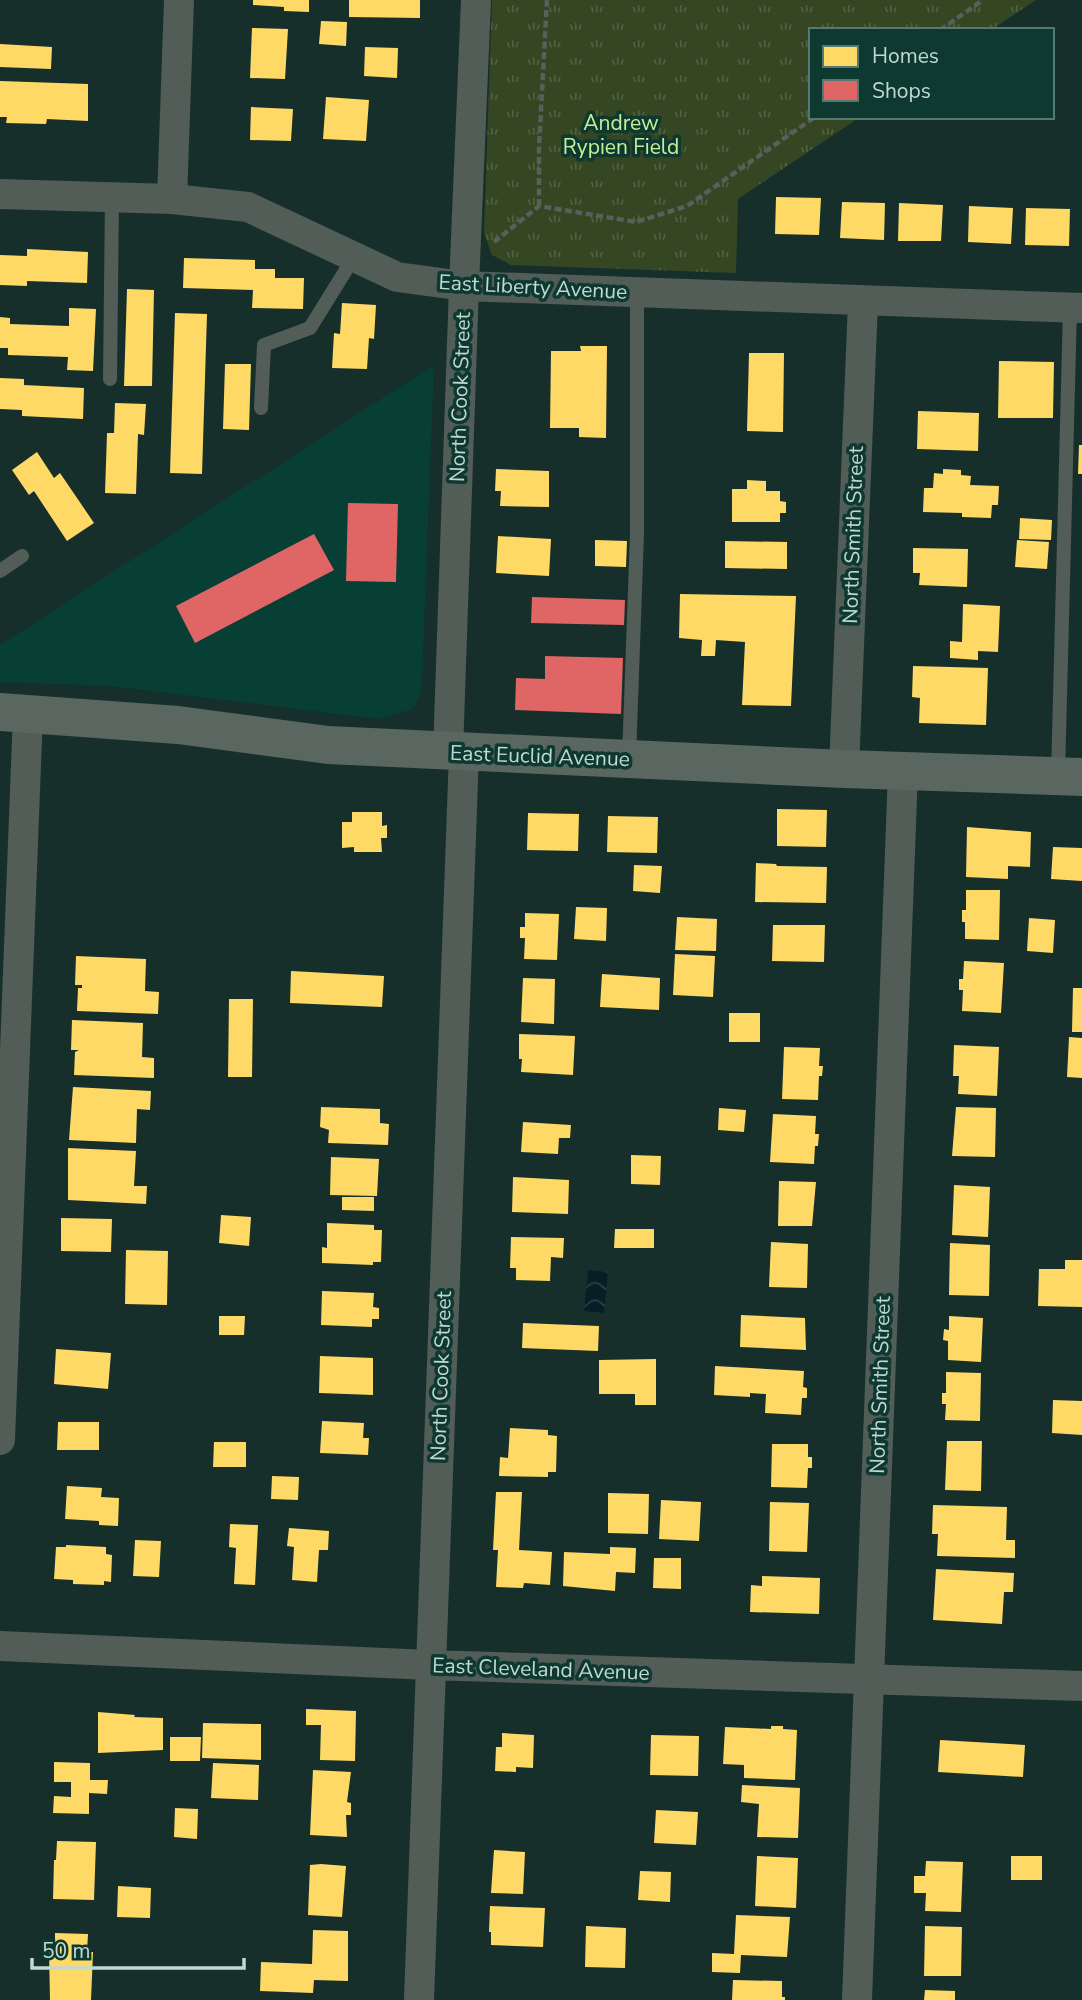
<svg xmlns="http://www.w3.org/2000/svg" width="1082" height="2000" font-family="'Nunito Sans',sans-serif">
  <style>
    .built { fill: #073f35 }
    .park { fill: url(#park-tufts) }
    .water { fill: url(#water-waves) }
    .homes { fill: #ffd966 }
    .shops { fill: #e06666 }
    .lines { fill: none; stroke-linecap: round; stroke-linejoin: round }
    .path { stroke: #54615c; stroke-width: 4.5; stroke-dasharray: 7 3.5; stroke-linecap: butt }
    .service { stroke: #525d57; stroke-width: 14 }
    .minor { stroke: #525d57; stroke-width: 30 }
    .secondary { stroke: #5a6660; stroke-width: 38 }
    .labels { text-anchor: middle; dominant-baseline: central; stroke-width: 7; stroke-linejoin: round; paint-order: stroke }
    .park-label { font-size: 21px; fill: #c7ef98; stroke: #0d3930 }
    .street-label { font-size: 21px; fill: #c2d8d2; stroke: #0d3930 }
  </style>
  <defs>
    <pattern id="park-tufts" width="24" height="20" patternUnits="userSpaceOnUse" patternTransform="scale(1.75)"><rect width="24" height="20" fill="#344622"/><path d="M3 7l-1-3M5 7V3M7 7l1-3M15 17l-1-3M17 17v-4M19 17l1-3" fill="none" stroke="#506041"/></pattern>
    <pattern id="water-waves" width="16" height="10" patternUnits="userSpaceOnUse" patternTransform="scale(1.75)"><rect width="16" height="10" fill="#061e26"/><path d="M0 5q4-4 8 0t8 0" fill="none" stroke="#293e45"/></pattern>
  </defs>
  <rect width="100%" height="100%" fill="#172f2a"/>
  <path class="built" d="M434,365L422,679L420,696L412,709L380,719L111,686L0,682V645Z"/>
  <path class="park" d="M492,0H1036L991,30H811V117H860L738,199L736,273L511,265L492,255L484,233Z"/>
  <path class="water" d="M588,1270L608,1272L604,1313L584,1311Z"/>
  <path class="homes" d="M253,0H309V12L284,11V7L253,5Z
    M349,0H420V18L349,17Z
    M321,21L347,22L346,46L319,44Z
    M252,28L288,29L285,79L250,78Z
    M0,44L52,47L51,69L0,67Z
    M365,47L398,48L397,78L364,76Z
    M0,81L88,84V121L47,119L46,124L6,123L7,117H0Z
    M326,97L369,100L366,141L323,139Z
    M251,107L293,109L291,141L250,140Z
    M776,197L821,198L819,235L775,234Z
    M842,202L885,203L884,240L840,238Z
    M899,203L943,205L941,241H898Z
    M969,206L1013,208L1011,244L968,242Z
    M1026,208L1070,209L1069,246L1025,245Z
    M27,249L88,252L87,283L27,281V286L0,285V255L27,256Z
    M184,258L255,260V269H275V278H304L303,309L252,308L253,290L183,288Z
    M127,289L154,290L152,386H124Z
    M342,303L376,305L374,339L369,338L367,369L332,368L334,333L340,334Z
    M69,308L96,309L93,371L67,370L68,357L8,355V348H0V317L10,318V324L69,326Z
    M175,313L207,314L202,474L170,473Z
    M580,346H607L606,438L579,437V428H550L551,351H581Z
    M749,353H784L783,432L747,431Z
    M999,361L1054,362L1053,418H998Z
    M225,364H251L249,430L223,429Z
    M0,378L24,379V385L84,388L83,419L22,416V410L0,409Z
    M115,403L146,404L144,435L138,434L136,494L105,493L107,433H114Z
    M918,411L979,413L978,451L917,449Z
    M1079,445H1082V474H1078Z
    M37,452L54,478L60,473L94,523L67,541L34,491L29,495L12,470Z
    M496,469L549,471V507L500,506L501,491H495Z
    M943,469L961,470V475L971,476L970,485L999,486L998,505H992L991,518L962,517V513L923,512L924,488H933L934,473L943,474Z
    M747,480L766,481V491H780V501L786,502V513H780V522H732V489H747Z
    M1020,518L1052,520L1051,540L1019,539Z
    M498,536L551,539L549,576L496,573Z
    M595,540L627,541L626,567L595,566Z
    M1017,540L1049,542L1047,569L1015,567Z
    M725,541L787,542V569L725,568Z
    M913,548L968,549L967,587L919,585L920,573H913Z
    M680,594L796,596L791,706L742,705L745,642L716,640L715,656H701L702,640L679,638Z
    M963,604L1000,606L998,652L978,651V660L950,658V641L962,642Z
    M913,666L988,668L986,725L919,723L920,698L912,697Z
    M777,809L827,810L826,847L777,846Z
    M352,812H382V826L387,825V838H381L382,852H354V847L342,848V822H352Z
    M528,813L579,814L578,851L527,850Z
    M608,816L658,817L657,853L607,852Z
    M967,827L1031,832L1030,867L1008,866V879L966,877Z
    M1053,847L1082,848V881L1051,879Z
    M756,863L776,864L777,866L827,867L826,903L755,902Z
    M634,865L662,866L660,893L633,891Z
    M966,890H1000L999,940L965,939V922H962V910H966Z
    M576,907L607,908L606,941L574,939Z
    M525,913L559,914L557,960L524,959L525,938H520V927H525Z
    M677,917L717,919L716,951L675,950Z
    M1029,918L1055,920L1053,953L1027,951Z
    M773,925H825L824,962L772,961Z
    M675,954L715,956L713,997L673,995Z
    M76,956L146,959L145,991L159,992L158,1014L77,1011L78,988H82V985H75Z
    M964,961L1004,963L1001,1013L962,1011L963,990H959V979H963Z
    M291,971L384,976L382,1007L290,1003Z
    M602,974L660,978L659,1010L600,1007Z
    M523,978L555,979L554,1024L521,1022Z
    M1073,988H1082V1032H1072Z
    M229,999H253L252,1077H228Z
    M729,1013H760V1042H729Z
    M72,1020L143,1023L142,1057L154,1058V1078L74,1075L75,1052L79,1050H71Z
    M519,1034L575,1036L573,1075L521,1072L522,1059H519Z
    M1069,1037L1082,1038V1078L1067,1077Z
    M954,1045L999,1047L997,1096L958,1094L959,1076H953Z
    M784,1047L820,1048L819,1066H823L822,1076H819L818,1100L782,1099Z
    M73,1087L151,1091L150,1110L137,1109L136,1143L69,1140Z
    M321,1107L380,1109V1123L389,1124L388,1145L328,1143L329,1130L320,1127Z
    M956,1107L996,1108L995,1157L952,1156Z
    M719,1108L746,1110L744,1132L718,1130Z
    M773,1114L816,1116L815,1134H819L818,1146H815L814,1164L770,1162Z
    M523,1122L571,1125L570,1138H559L558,1154L521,1152Z
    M68,1148L136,1151L134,1186H147L146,1204L68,1200Z
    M631,1155L661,1156L660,1185L631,1184Z
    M331,1157L379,1159L377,1196L330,1195Z
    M513,1177L569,1180L568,1214L512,1212Z
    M779,1181L816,1182L812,1226H778Z
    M954,1185L990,1187L988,1237L952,1235Z
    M342,1197H374V1211L342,1210Z
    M221,1215L251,1217L249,1246L219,1243Z
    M61,1218L112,1219L111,1252L61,1251Z
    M327,1223L374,1225V1230H382L381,1262H373V1265L322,1263V1247L327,1248Z
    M615,1229H654V1248H614Z
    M511,1237L564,1238L563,1258L551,1257L550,1281L516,1280V1268H510Z
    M771,1242L808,1244L807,1288L769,1287Z
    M950,1243L990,1245L989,1296L949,1295Z
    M126,1250L168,1251L167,1305L125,1304Z
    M1065,1260H1082V1307L1038,1306L1039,1269H1065Z
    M322,1291L374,1293L373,1307L379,1308V1319H372V1327L321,1325Z
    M741,1315L805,1318L806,1350L740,1347Z
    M219,1316H245L244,1335H219Z
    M949,1316L983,1318L981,1362L948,1360V1341L943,1340L944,1329L949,1330Z
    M523,1323L599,1326L598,1351L522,1348Z
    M56,1349L111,1353L108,1389L54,1384Z
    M320,1356L373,1358V1395L319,1393Z
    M656,1359V1405H635V1394H599V1360Z
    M715,1366L804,1371L803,1387L807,1388V1398H802L801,1415L765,1413L766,1394L750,1393V1397L714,1395Z
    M946,1372L981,1373L980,1421L945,1420L946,1404H942V1393H946Z
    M1053,1400L1082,1401V1435L1052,1433Z
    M322,1421L364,1423L363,1438H369L368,1455L320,1453Z
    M58,1422H99V1450H57Z
    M510,1428L548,1430V1435L557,1436L556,1472H548V1477L499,1476L500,1457L508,1458Z
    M947,1441H982L981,1491L945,1490Z
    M214,1442H246V1467H213Z
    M772,1444H808V1457H812V1468H808L807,1488L771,1487Z
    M272,1476L299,1477L298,1500L271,1499Z
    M67,1486L102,1488L101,1497L119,1498L118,1526L99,1525V1521L65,1519Z
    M496,1492H522L519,1550L552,1552L550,1585L524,1583L523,1588L496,1587L498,1550H493Z
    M608,1493L649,1494L648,1534L608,1533Z
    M661,1500L701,1502L699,1541L659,1539Z
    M770,1502L809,1503L807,1552L769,1551Z
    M933,1505L1007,1507L1006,1540H1015V1558L937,1556L938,1534H932Z
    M230,1524L258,1525L255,1585L234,1584L236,1548L229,1547Z
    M289,1528L329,1531L328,1550H319L317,1582L292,1580L294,1547L287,1546Z
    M135,1540L161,1541L159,1577L133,1576Z
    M66,1545L106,1547V1554L112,1555L111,1582L104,1581V1585L73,1584V1580L54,1579L56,1547H66Z
    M610,1547L636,1548L635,1573L616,1572L615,1591L563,1586L564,1552L610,1554Z
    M654,1558H681V1589L653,1588Z
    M936,1569L1014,1573L1013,1592H1004L1002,1624L933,1620Z
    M762,1576L820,1578L819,1614L750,1612L751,1585L762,1586Z
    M306,1709L356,1711L355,1761L320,1760L321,1725H306Z
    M98,1712L135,1715L134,1717L163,1718V1750L98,1753Z
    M203,1723L261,1724V1760L202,1758Z
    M771,1726H783V1729L797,1730L795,1780L744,1778V1765L723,1764L725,1727L771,1729Z
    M502,1733L534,1735L533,1768L516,1767V1772L495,1771L496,1747H502Z
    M651,1735L699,1736L698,1776L650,1775Z
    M170,1737H201L200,1761H170Z
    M940,1740L1025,1745L1023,1777L938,1772Z
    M54,1762L90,1763V1780H108L107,1794L89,1793V1814L53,1813L54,1796L71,1797V1782H54Z
    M213,1763L259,1765L258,1800L211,1798Z
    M313,1770L351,1772L347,1802L351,1803V1815H346L347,1837L310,1835Z
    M742,1785L800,1788L798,1838L757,1837L759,1804L741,1802Z
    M175,1808L198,1809L197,1839L174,1837Z
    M656,1810L698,1812L696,1845L654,1843Z
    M57,1841L96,1842L94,1900L53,1899L54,1860H56Z
    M494,1850L525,1852L523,1894L491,1893Z
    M757,1856L798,1858L796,1908L755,1906Z
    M1011,1856H1042V1880H1011Z
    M926,1861L963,1862L961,1912L925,1911L926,1893H914V1876H925Z
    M321,1864L346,1866L342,1917L308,1915L310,1865Z
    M640,1871L671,1872L670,1902L638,1900Z
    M118,1886L151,1888L150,1918L117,1917Z
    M490,1906L545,1908L543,1947L491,1945V1932H489Z
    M736,1915L790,1917L787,1957L741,1955L740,1973L712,1972V1953L734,1954Z
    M586,1926L626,1928L625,1968L585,1967Z
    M925,1926L962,1927L961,1976H924Z
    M313,1930L348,1931V1981L314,1980L313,1993L260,1991L261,1962L312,1964Z
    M55,1933L88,1934L87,1952H93L91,2000H50L49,1951H55Z
    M733,1980L782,1981V1997H785V2000H732Z
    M925,1990L955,1991V2000H924Z"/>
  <path class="shops" d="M348,503L398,504L396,582L346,581Z
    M314,534L334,570L195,643L176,606Z
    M532,597L625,600L624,625L531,623Z
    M545,656L623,658L621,714L515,710L516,678L545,679Z"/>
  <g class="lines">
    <path class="path" d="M940,30L983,0
      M539,206V147L547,0
      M494,242L539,206L636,222L687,206L815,117"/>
    <path class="service" d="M110,379L112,198
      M261,408L264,345L310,328L354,257
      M0,571L22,556
      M629,757L637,534V293
      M1058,775L1070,308"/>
    <path class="minor" d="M0,194L172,199L248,207L397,277L464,286L1082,308
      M172,199L179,0
      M448,752L464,286L476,0
      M844,769L863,302
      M0,1440L28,713
      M0,1646L430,1665L1082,1686
      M419,2000L464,753
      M857,2000L903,771"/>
    <path class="secondary" d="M0,712L178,725L328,745L844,769L1082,777"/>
  </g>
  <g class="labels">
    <g class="park-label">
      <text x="621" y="123">Andrew<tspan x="621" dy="24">Rypien Field</tspan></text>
    </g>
    <g class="street-label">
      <text transform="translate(533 287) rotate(3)">East Liberty Avenue</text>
      <text transform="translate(460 397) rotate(-88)">North Cook Street</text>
      <text transform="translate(853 535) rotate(-88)">North Smith Street</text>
      <text transform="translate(540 756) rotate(2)">East Euclid Avenue</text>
      <text transform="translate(441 1376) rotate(-88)">North Cook Street</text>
      <text transform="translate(880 1385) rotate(-88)">North Smith Street</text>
      <text transform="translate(541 1669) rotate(2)">East Cleveland Avenue</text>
    </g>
  </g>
  <rect x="809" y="28" width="245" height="91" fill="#0d3930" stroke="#557971" stroke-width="2"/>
  <rect x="823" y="46" width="35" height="21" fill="#ffd966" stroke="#557971" stroke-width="2"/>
  <text x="872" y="63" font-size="21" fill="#c2d8d2">Homes</text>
  <rect x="823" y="80" width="35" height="21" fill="#e06666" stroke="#557971" stroke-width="2"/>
  <text x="872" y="98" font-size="21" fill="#c2d8d2">Shops</text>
  <path d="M32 1958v10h212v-10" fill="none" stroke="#c2d8d2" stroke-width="3.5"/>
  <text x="42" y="1958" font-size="21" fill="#c2d8d2" stroke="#0d3930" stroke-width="5" paint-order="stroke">50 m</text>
</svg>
